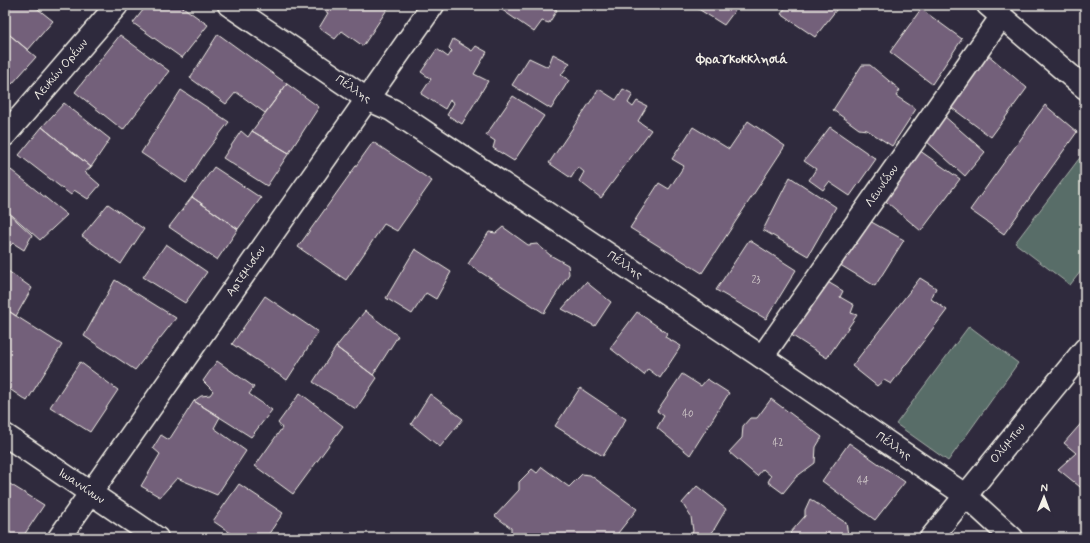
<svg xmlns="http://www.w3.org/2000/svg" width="1090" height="543" font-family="Mynerve,sans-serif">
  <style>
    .green { fill: #586d67; stroke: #a6afa8 }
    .building { fill: #73607a; stroke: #f4f1e8 }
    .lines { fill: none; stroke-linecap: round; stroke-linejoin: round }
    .minor-casing { stroke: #f4f1e8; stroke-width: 25 }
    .tertiary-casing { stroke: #f4f1e8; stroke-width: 25 }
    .minor { stroke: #2f2a3d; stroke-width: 22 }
    .tertiary { stroke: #2f2a3d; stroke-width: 22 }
    .labels { text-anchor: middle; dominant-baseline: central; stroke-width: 3.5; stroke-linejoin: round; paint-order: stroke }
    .number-label { font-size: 10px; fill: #d4cdcc }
    .street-label { font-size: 12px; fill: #f4f1e8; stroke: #2f2a3d }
    .neighbourhood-label { font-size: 13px; font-weight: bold; fill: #f4f1e8; stroke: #2f2a3d }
  </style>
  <rect width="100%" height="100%" fill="#2f2a3d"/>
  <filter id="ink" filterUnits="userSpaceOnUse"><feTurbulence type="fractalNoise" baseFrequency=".025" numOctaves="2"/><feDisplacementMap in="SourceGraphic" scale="8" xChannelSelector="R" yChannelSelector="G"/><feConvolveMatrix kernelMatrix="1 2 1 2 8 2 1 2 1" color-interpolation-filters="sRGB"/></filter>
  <g filter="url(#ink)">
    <path class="green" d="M1085,151V266L1070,285L1015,243Z
      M969,326L1018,363L948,461L896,424Z"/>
    <path class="building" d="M5,5H33L53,21L28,50L5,31Z
      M147,5H180L208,25L182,58L133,23Z
      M316,5H390L363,46L342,31L335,39L319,28L328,13Z
      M495,5H549L557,10L549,23L542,21L534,32Z
      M692,5H739L724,25Z
      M787,5H840L815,37L781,14Z
      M1075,5H1085V12Z
      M921,9L962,39L932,84L890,52Z
      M5,31L36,57L12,84L5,79Z
      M218,34L287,84L265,113L236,92L226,104L190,78Z
      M120,35L169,71L123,130L75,92Z
      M453,39L472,51L476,46L487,52L474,74L488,81L462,124L447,115L454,103L450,100L445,109L421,94L431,79L421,72L437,49L448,57L452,51L449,48Z
      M553,54L570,63L561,75L569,80L551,109L512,85L529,58L548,67Z
      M987,54L1027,88L991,137L948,105Z
      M862,65H870L900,90L896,96L916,109L892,146L867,130L859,129L833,110Z
      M287,84L319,107L289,153L252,131Z
      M599,89L616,100L623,89L633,94L628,103L633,107L637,101L647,106L638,121L651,130L601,198L579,181L584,172L578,167L571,178L549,163Z
      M181,90L229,122L205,153L186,183L141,153Z
      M513,96L544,116L514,161L493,148L495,141L486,135Z
      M64,103L110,139L91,167L42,127Z
      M1045,105L1077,132L1004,234L970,210Z
      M943,115L985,152L965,176L925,140Z
      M748,121L785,146L702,273L630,228L659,183L669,189L684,166L672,159L693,127L729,149Z
      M42,127L91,167L85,172L100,185L88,199L74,190L71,195L19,155Z
      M830,127L876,159L850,196L829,182L823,190L809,180L816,169L804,161Z
      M241,131L248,137L252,131L289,153L267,186L223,158Z
      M373,142L432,181L397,231L384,224L346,280L298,247Z
      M916,148L960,179L921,231L882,198Z
      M214,167L261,198L238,229L192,197Z
      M11,170L67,215L40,240L5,209V176Z
      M790,177L836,207L808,256L763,230Z
      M192,197L238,229L217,260L169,227Z
      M108,204L144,229L121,264L82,236Z
      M5,210L32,235L24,250L13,243L5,251Z
      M866,219L904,240L875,286L837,263Z
      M503,227L528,245L537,244L550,255L568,265L569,274L544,313L468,264L489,232L496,233Z
      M749,240L796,270L766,319L716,290Z
      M166,244L207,272L185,303L143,277Z
      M415,249L451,272L436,299L426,293L412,314L386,298Z
      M8,271L32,288L16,316L5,308V276Z
      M920,278L936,288L931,299L947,310L891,384L884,380L877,386L852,366Z
      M115,280L176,318L135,370L84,336Z
      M826,281L843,291L840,297L854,305L851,313L857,315L827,358L788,333Z
      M586,282L611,302L595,326L562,309Z
      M265,296L318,332L287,380L232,344Z
      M5,309L62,345L27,401L5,386Z
      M365,311L398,336L373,375L336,347Z
      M637,312L667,333L665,337L681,346L660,378L648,369L644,375L610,348Z
      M336,347L377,378L356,409L313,382Z
      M217,361L254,387L249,394L272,410L251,437L194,401L201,396L210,395L213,391L203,381Z
      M80,362L118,390L90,432L50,407Z
      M682,374L701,386L707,379L729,393L690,455L657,428L664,416L657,411Z
      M580,388L626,419L603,456L555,426Z
      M300,393L343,426L293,494L255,466L282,428L278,423Z
      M430,394L463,419L440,447L411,424Z
      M771,399L822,437L816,447L815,463L796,477L783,493L768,482L771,476L763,469L757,476L729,452L742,438L743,426L750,418H757Z
      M194,401L220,417L214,428L246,451L217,495L177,478L160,497L141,486L160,454L153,448L161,435L169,440Z
      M1085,419V491L1058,469L1076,453L1064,443Z
      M849,443L905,482L875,520L822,481Z
      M542,467L569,487L582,474L590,475L637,509L614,538H570L566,536L564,538H527L524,536L518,538L511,533V528L495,516L519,490V482L532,469L537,473Z
      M5,481L44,505L22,538H5Z
      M239,484L283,513L266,538H238L213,521Z
      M697,486L726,509L712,533V538H690L693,531L691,517L682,503Z
      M810,499L846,523L848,534L845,538H794L790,533L805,516V510Z"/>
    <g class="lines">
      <g class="minor-casing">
        <g id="minor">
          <path id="s1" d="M229,5L367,99L392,110L762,357L965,495L1012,538"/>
          <path id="s2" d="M5,135L117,5"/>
          <path id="s3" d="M762,357L1002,16"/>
          <path id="s4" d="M5,435L157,538"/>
          <path id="s5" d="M59,538L433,5"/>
        </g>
      </g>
      <g class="tertiary-casing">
        <g id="tertiary">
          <path d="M988,5L1085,88"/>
          <path id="s6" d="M931,538L1085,349"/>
        </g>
      </g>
      <use href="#minor" class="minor"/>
      <use href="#tertiary" class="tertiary"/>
    </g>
  </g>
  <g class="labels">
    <g class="number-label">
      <text x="756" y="280">23</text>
      <text x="688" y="414">40</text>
      <text x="778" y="443">42</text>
      <text x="863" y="481">44</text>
    </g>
    <g class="street-label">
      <text stroke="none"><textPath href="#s2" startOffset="86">Λευκών Ορέων</textPath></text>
      <text stroke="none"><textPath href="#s1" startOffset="150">Πέλλης</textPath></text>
      <text stroke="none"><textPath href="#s3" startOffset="209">Λεωνίδου</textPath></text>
      <text stroke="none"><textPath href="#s1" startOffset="474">Πέλλης</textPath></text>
      <text stroke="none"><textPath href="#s5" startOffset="326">Αρτεμισίου</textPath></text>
      <text stroke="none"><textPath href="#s6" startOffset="122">Ολύμπου</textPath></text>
      <text stroke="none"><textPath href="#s1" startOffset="798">Πέλλης</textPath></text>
      <text stroke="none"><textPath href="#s4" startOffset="92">Ιωαννίνων</textPath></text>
    </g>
    <g class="neighbourhood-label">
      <text x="742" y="59">Φραγκοκκλησιά</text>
    </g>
  </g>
  <rect width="1090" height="543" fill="none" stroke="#2f2a3d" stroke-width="20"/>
  <rect x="10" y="10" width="1070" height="523" fill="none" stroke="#f4f1e8" stroke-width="1.5" filter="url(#ink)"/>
  <g transform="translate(1044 497) rotate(1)" stroke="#2f2a3d" stroke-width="3" paint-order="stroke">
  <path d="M0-3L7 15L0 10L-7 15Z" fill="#f4f1e8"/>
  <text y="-6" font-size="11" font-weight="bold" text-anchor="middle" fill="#f4f1e8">N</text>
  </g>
</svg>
